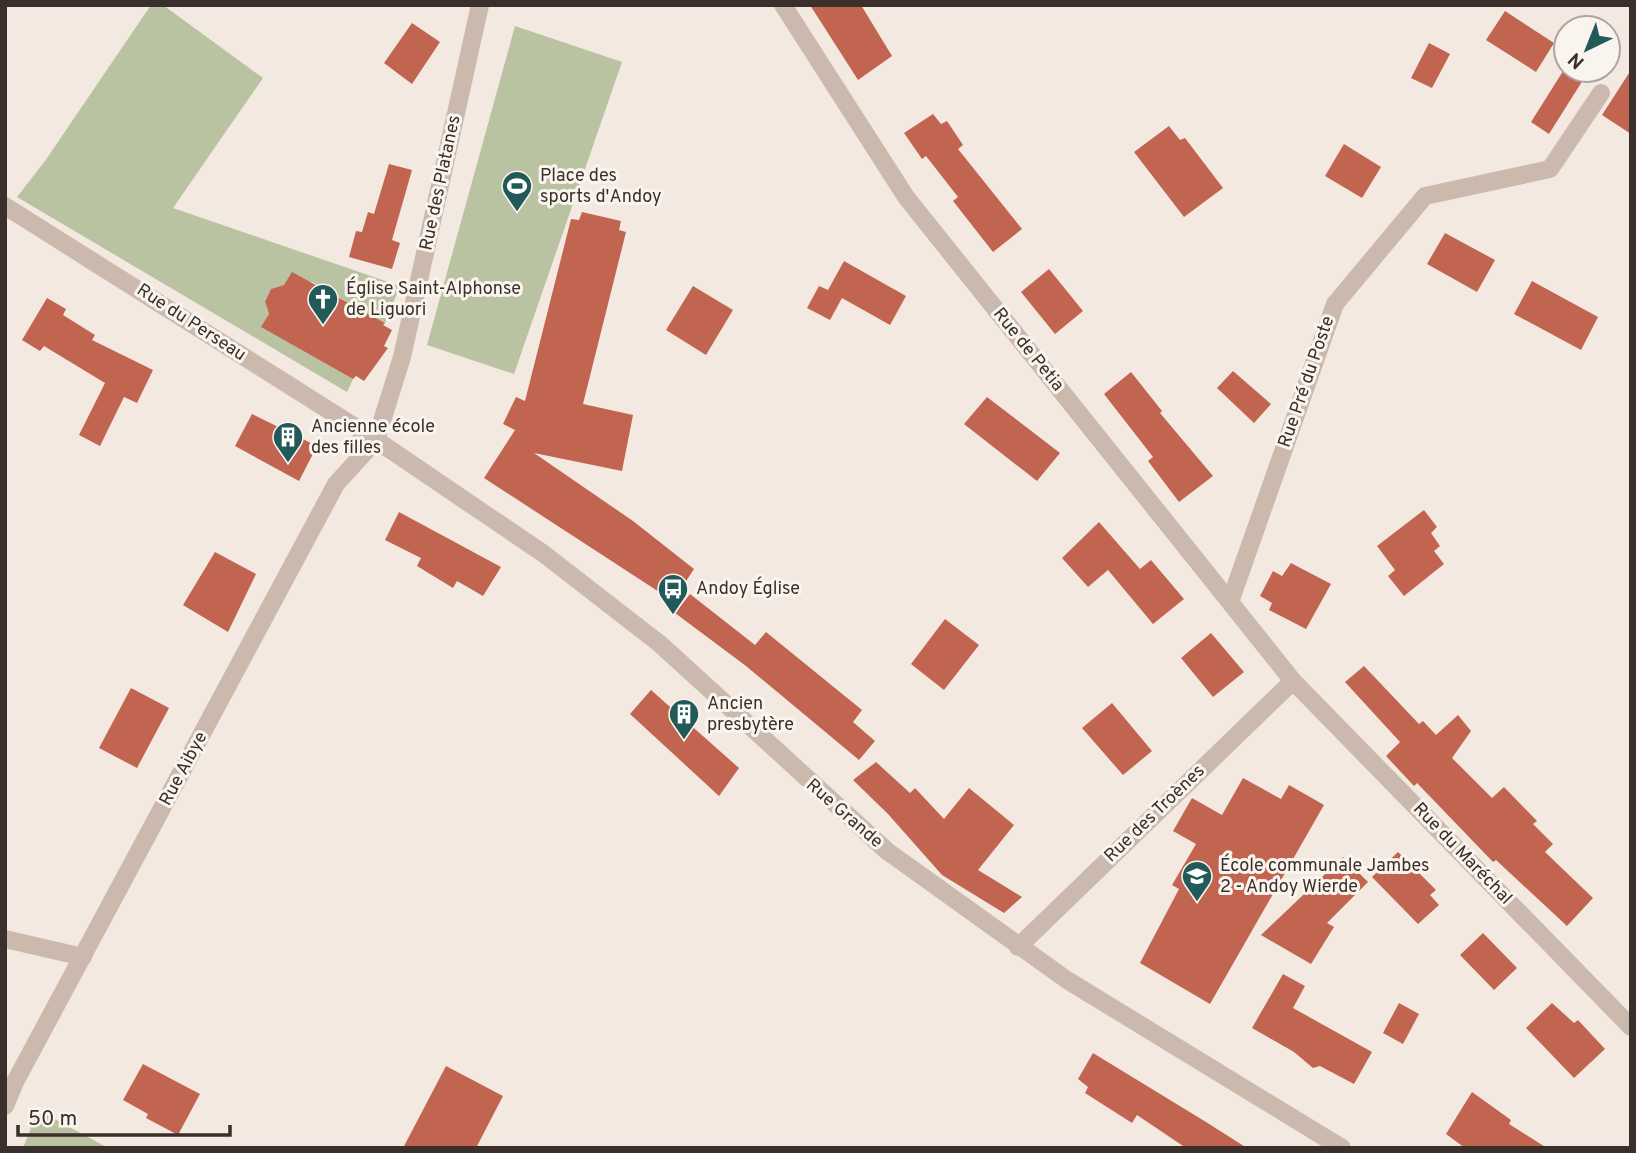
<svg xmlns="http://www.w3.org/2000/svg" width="1636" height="1153" font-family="Overpass,sans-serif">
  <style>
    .green { fill: #b9c2a1 }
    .building { fill: #c16551 }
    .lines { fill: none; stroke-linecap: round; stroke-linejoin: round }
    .minor { stroke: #cbb9ad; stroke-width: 18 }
    .labels { text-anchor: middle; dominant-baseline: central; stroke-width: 6; stroke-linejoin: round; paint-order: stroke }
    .poi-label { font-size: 18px; fill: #3a2f2b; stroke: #faf4ee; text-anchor: start }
    .street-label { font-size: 18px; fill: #3a2f2b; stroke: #faf4ee }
  </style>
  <rect width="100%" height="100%" fill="#f3e9e1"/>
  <path class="green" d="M151,5H163L263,78L173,208L400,286L385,323L312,282L271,289L265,300L269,314L262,327L353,379L347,392L17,197L45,161Z
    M515,26L622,62L514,374L427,345Z
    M38,1110L108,1148H23Z"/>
  <path class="building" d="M810,5H861L892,56L858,80Z
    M1505,11L1554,43L1536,72L1486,40Z
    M412,23L440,42L412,84L384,63Z
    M1429,43L1450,54L1432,88L1411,78Z
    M1565,68L1583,80L1549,134L1531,122Z
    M1631,70V134L1602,115Z
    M933,114L941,124L947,121L963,145L958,149L1022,229L993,252L953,201L958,197L926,156L922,159L904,133Z
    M1169,126L1180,140L1185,138L1223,188L1184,217L1134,152Z
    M1344,144L1381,167L1362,198L1325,176Z
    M389,164L412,170L392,240L400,243L392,269L349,257L356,231L362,232L368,212L374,214Z
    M582,212L621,221L619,230L626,232L583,404L633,415L622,471L534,453L633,521L694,569L673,601L484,478L515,430L503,424L516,397L525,401L571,219L579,220Z
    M1445,233L1495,260L1477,292L1427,264Z
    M844,261L906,296L890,325L842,298L830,320L807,308L819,286L828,290Z
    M1049,269L1083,311L1055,334L1021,292Z
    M292,272L385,323L383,325L392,330L384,346L388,348L364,381L356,376L353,379L261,327L269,314L265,301L271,289L284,285Z
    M1532,281L1598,317L1581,350L1514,314Z
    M693,286L733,310L706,355L666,330Z
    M47,298L66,309L63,315L95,335L92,340L153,370L137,403L124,397L100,446L79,435L105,383L44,346L40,351L22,340Z
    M1233,371L1271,404L1254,423L1217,388Z
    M1131,372L1162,411L1160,413L1213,476L1179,502L1148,461L1153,457L1104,394Z
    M987,397L1060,453L1037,481L964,424Z
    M252,414L317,446L299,481L235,446Z
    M1424,510L1437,527L1431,533L1440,546L1434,551L1444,564L1404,596L1388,576L1395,570L1377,546Z
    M399,512L501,567L483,596L457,581L453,588L417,566L421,558L385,540Z
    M1099,522L1140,569L1151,560L1184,599L1153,624L1108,570L1088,587L1062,558Z
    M215,552L256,574L228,632L183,605Z
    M1291,563L1331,584L1306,629L1269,610L1272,603L1260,596L1273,571L1282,576Z
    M690,594L755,645L766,632L862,710L853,722L875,741L859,760L746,666L675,613Z
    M945,619L979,645L944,690L911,664Z
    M1211,633L1244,672L1213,697L1181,658Z
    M1364,666L1419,724L1423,721L1436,735L1458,715L1471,731L1452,758L1492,798L1504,787L1537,821L1533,824L1553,844L1545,852L1593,898L1567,926L1496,860L1493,862L1417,783L1414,786L1386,756L1400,742L1345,682Z
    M131,688L169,708L137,768L99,748Z
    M651,690L739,768L719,796L630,714Z
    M1112,703L1152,751L1123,775L1082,728Z
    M876,762L910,793L915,788L944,819L969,788L1014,825L978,870L1022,897L1004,913L942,875L888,814L853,780Z
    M1243,778L1281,799L1289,785L1324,805L1210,1004L1140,963L1179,889L1172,885L1196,844L1173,831L1192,798L1222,815Z
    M1398,852L1436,890L1430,895L1439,905L1418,924L1372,877Z
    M1343,857L1368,882L1327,923L1334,927L1311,964L1261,935Z
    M1483,933L1517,968L1494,990L1460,955Z
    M1283,974L1305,986L1293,1008L1372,1052L1354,1084L1320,1066L1313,1068L1294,1052L1252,1028Z
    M1399,1003L1419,1014L1403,1044L1383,1033Z
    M1552,1003L1574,1023L1578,1020L1605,1049L1574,1078L1526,1028Z
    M1093,1053L1206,1122L1247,1148H1186L1137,1115L1132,1123L1085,1093L1088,1087L1078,1079Z
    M143,1064L200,1094L178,1135L146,1118L148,1114L123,1100Z
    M446,1066L503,1096L476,1148H403Z
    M1472,1092L1511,1120L1509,1124L1547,1148H1465L1446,1134Z"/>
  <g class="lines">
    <path class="minor" d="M783,5L906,197L1293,681L1631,1027
      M5,206L376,440L544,554L660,644L887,851L1067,980L1342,1148
      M1230,602L1335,304L1425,196L1550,169L1601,93
      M5,939L83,957
      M1018,947L1293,681
      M5,1106L15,1082L336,484L376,440L402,357L480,5"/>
  </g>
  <defs>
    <g id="stadium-pin" transform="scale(1.575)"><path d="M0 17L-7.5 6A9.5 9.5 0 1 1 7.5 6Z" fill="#225a5a" stroke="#faf4ee"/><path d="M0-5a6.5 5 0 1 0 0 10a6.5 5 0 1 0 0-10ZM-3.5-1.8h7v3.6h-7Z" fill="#fff"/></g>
    <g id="church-pin" transform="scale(1.575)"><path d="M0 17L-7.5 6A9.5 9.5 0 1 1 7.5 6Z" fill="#225a5a" stroke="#faf4ee"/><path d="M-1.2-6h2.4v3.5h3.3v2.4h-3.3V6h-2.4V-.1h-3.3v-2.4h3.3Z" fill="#fff"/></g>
    <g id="building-pin" transform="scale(1.575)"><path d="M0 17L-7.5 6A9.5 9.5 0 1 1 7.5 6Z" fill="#225a5a" stroke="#faf4ee"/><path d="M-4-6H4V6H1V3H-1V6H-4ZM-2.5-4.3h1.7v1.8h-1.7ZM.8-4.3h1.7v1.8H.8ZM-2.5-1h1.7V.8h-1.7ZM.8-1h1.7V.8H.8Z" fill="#fff"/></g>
    <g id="bus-pin" transform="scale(1.575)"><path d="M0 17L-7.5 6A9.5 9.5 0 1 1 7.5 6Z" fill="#225a5a" stroke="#faf4ee"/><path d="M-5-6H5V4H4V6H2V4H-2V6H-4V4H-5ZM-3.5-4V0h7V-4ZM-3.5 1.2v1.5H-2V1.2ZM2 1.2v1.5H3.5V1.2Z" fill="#fff"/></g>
    <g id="school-pin" transform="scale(1.575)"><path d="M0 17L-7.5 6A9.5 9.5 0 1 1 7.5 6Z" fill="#225a5a" stroke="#faf4ee"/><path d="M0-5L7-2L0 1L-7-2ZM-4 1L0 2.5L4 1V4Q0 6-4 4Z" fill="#fff"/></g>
  </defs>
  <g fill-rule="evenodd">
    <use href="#stadium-pin" x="517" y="186"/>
    <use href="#church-pin" x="323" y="299"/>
    <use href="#building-pin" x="288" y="437"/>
    <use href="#bus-pin" x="673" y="589"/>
    <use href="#building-pin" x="684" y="714"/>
    <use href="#school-pin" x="1197" y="876"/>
  </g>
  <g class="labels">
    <g class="poi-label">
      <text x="540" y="176">Place des<tspan x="540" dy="21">sports d'Andoy</tspan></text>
      <text x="346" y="289">Église Saint-Alphonse<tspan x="346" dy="21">de Liguori</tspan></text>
      <text x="311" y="427">Ancienne école<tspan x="311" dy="21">des filles</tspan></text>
      <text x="696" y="589">Andoy Église</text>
      <text x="707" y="704">Ancien<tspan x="707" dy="21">presbytère</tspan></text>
      <text x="1220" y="866">École communale Jambes<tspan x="1220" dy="21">2 - Andoy Wierde</tspan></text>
    </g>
    <g class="street-label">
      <text transform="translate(441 183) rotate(-78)">Rue des Platanes</text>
      <text transform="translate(191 323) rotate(33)">Rue du Perseau</text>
      <text transform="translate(1028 350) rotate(51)">Rue de Petia</text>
      <text transform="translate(1307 382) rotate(-71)">Rue Pré du Poste</text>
      <text transform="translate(184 769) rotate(-62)">Rue Aibye</text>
      <text transform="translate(844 814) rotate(41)">Rue Grande</text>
      <text transform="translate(1155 814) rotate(-44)">Rue des Troènes</text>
      <text transform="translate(1462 854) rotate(46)">Rue du Maréchal</text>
    </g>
  </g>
  <rect width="1636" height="1153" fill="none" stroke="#3a2f2b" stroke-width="14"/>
  <g transform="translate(1587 49) rotate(223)"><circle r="33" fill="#faf4ee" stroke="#ada5a0" stroke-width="2"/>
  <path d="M0-5L12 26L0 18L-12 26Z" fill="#225a5a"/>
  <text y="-10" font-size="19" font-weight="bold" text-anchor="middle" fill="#3a2f2b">N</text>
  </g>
  <path d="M18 1125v10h212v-10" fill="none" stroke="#3a2f2b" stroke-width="3.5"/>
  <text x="28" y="1125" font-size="21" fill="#3a2f2b" stroke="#faf4ee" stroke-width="5" paint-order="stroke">50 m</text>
</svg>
